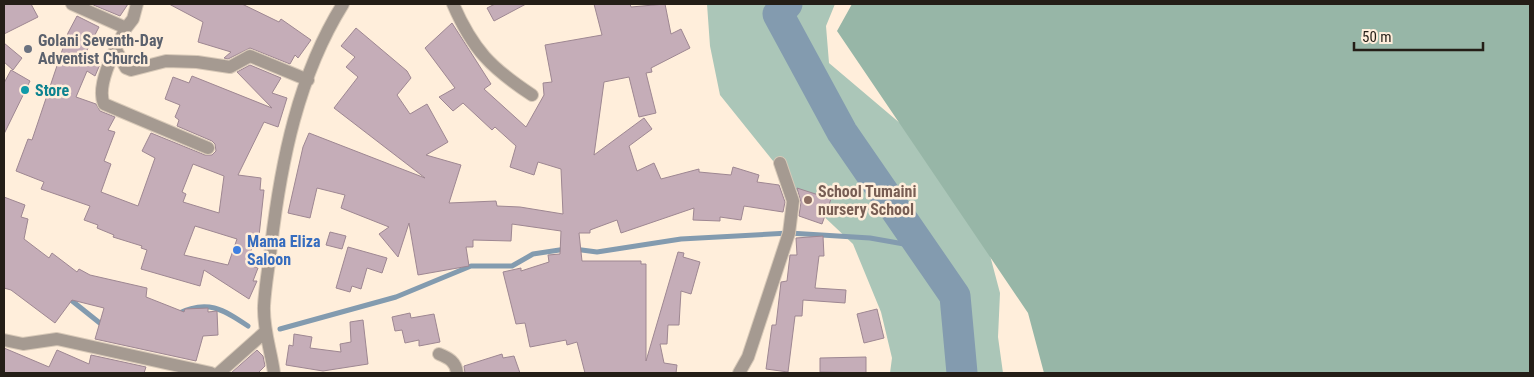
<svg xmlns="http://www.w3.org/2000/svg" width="1534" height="377" font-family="'Roboto Condensed',sans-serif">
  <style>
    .green { fill: #abc6b8 }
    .forest { fill: #97b6a7 }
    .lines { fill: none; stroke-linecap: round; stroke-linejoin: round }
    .stream { stroke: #839baf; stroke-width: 5 }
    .river { stroke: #839baf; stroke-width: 31 }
    .building { fill: #c5adb8; stroke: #9e8792; fill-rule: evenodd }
    .minor-casing { stroke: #d8c9b8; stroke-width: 14 }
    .minor { stroke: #a59a91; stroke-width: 12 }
    .worship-dot { fill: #6b7280; stroke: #ffeedb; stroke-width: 2 }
    .culture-dot { fill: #0f9aa8; stroke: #ffeedb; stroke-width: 2 }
    .education-dot { fill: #8d6e63; stroke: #ffeedb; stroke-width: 2 }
    .shop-dot { fill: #3f7fe0; stroke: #ffeedb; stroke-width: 2 }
    .labels { text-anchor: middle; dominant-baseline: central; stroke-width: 5; stroke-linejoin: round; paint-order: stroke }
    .worship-label { font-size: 16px; font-weight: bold; fill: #5b616d; stroke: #ffeedb; text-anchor: start }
    .culture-label { font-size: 16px; font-weight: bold; fill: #0d838f; stroke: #ffeedb; text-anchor: start }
    .education-label { font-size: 16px; font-weight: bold; fill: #785e54; stroke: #ffeedb; text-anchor: start }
    .shop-label { font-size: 16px; font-weight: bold; fill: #366cbe; stroke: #ffeedb; text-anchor: start }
  </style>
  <rect width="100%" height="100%" fill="#ffeedb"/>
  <path class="green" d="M707,4H835L826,26L829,63L901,124L979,214L1000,293L998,337L1003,373H890L892,358L881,312L853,244L798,192L720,95L710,46Z"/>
  <path class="forest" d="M852,4H1530V373H1044L1028,313L837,31Z"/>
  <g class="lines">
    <path class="stream" d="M574,249L597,252L681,239L789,233L870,238L921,247
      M66,296L101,324L104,321
      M177,314C207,299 223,309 248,326
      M280,329L396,297L471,266H512L533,254L566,249"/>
    <path class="river" d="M787,4L778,14L842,132L955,296L962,373"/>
  </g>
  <path class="building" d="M4,4H31L38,17L4,34Z
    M91,4H128L120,16Z
    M169,4H242L279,22L281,19L311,40L298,58L295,55L290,64L250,48L228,59L224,58L231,52L198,42L203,22Z
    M495,4H526L494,21L487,8Z
    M594,4H630L631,7L665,4L671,34L681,29L690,48L651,68L652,72L646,73L656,113L639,117L629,77L604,82L594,155L644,118L652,129L629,146L637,171L654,163L661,179L699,169V172L731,175L733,167L759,175L757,182L779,185L785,202L783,212L744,206L741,220L720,217V221L693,220L694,208L621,233L617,220L590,230V233H579L582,261H641V264H646V361L678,252L684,253L683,257L700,262L691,294L681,291L679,325H668L667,344H660L664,363L677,365L676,373H585L577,342L567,345L566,340L530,347L525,323L516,324L503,272L521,268V271L549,262L548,255L560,254L561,231L512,224L511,241L473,240V247H466L469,266L418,275L409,223L398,257L379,234L389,227L341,208L345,195L317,188L310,218L288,213L303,147L309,133L425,178L334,108L358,77L346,67L355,57L341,46L356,28L407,71L411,78L397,95L410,114L427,104L448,142L426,155L461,165L449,203L496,201L497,206L520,207L563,214L561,169L538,162L534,175L510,167L516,146L495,127L492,130L463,103L453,111L439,97L455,88L425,48L452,23L491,84L484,89L526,127L544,95L543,83L552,82L545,45L602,35Z
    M77,16L99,27L85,54L101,62L95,76L87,71L76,97L96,104L100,111L115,117L108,130L115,132L104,161L111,164L101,192L138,206L155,158L142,151L151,133L205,155H212L216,151L215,144L212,141L177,126L179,120L175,117L180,105L165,99L173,77L189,83L192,76L272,108L237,72L250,65L281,78L272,93L287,98L278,127L264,122L238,175L261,178L260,190H264L259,236L257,235L246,264L258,268L253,281H257L249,299L204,270L200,286L141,269L147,250L141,248L142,246L113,237L114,235L97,228L98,225L84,220L90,206L41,189L44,182L16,171L28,139L32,140L68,33ZM193,164L224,176L219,213L183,202L186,194L182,192ZM195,226L237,239L228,265L184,255Z
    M4,43L22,58L13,70L4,62Z
    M11,70L30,81L4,134V83Z
    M797,188L831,199L822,224L799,216L801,202Z
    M4,197L25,205L21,217L28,219L24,239L49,258L52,253L77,272L79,269L90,275L147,288L146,297L184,312L185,309L208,308V312L217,311L218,335L203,336L196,361L95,339L104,308L72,300L55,323L11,290L4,288Z
    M330,232L346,236L342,249L326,245Z
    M823,236L824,256H819L815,288L846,290L845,303L803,300L802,316H795L788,372L766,369L772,325H776L781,282L787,281L790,255H797L796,238Z
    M348,247L387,258L382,273L367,268L361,289L352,286L350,292L336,288Z
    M877,309L884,338L864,343L857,314Z
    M410,313L411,318L434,314L440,342L419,346V340L405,343L402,330L395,331L392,317Z
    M363,320L368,364L323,371L286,365L289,345L293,346L294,334L312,337L310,348L341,352L340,344L351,342L350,322Z
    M4,348L49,367L57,350L89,364L91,355L146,367L144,373H4Z
    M257,350L263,356L265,366L258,373H231Z
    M502,354L503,358L514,356L520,373H465L464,366Z
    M866,357V373L820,372V358Z"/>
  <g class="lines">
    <g class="minor-casing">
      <path id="minor" d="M72,4L126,28C117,46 95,85 104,104L208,148
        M453,4C473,50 491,68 532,95
        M126,28L133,19L137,4
        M116,50L126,68L131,70L166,61L197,62L230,67L250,56L308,80
        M4,340L23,344L57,339L211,373
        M439,354C449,358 456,362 457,373
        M219,373L265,332
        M274,373C271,350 263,330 264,306C265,286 269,266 271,246C281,162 298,76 343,4
        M739,373L748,357L789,233L793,201L780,163"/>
    </g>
    <use href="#minor" class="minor"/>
  </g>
  <circle class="worship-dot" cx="28" cy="49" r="5"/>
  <circle class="culture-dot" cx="25" cy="90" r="5"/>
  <circle class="education-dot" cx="808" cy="200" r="5"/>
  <circle class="shop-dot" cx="237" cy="250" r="5"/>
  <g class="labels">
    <g class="worship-label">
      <text x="38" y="40">Golani Seventh-Day<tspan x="38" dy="18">Adventist Church</tspan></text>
    </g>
    <g class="culture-label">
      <text x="35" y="90">Store</text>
    </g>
    <g class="education-label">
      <text x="818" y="191">School Tumaini<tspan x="818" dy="18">nursery School</tspan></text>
    </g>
    <g class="shop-label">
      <text x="247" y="241">Mama Eliza<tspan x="247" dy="18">Saloon</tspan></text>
    </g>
  </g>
  <rect width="1534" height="377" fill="none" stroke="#241e17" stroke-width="10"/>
  <path d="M1354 42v8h129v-8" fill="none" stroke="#241e17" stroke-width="2.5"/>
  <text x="1362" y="42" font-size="15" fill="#241e17" stroke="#ffeedb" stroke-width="4" paint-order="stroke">50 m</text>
</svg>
